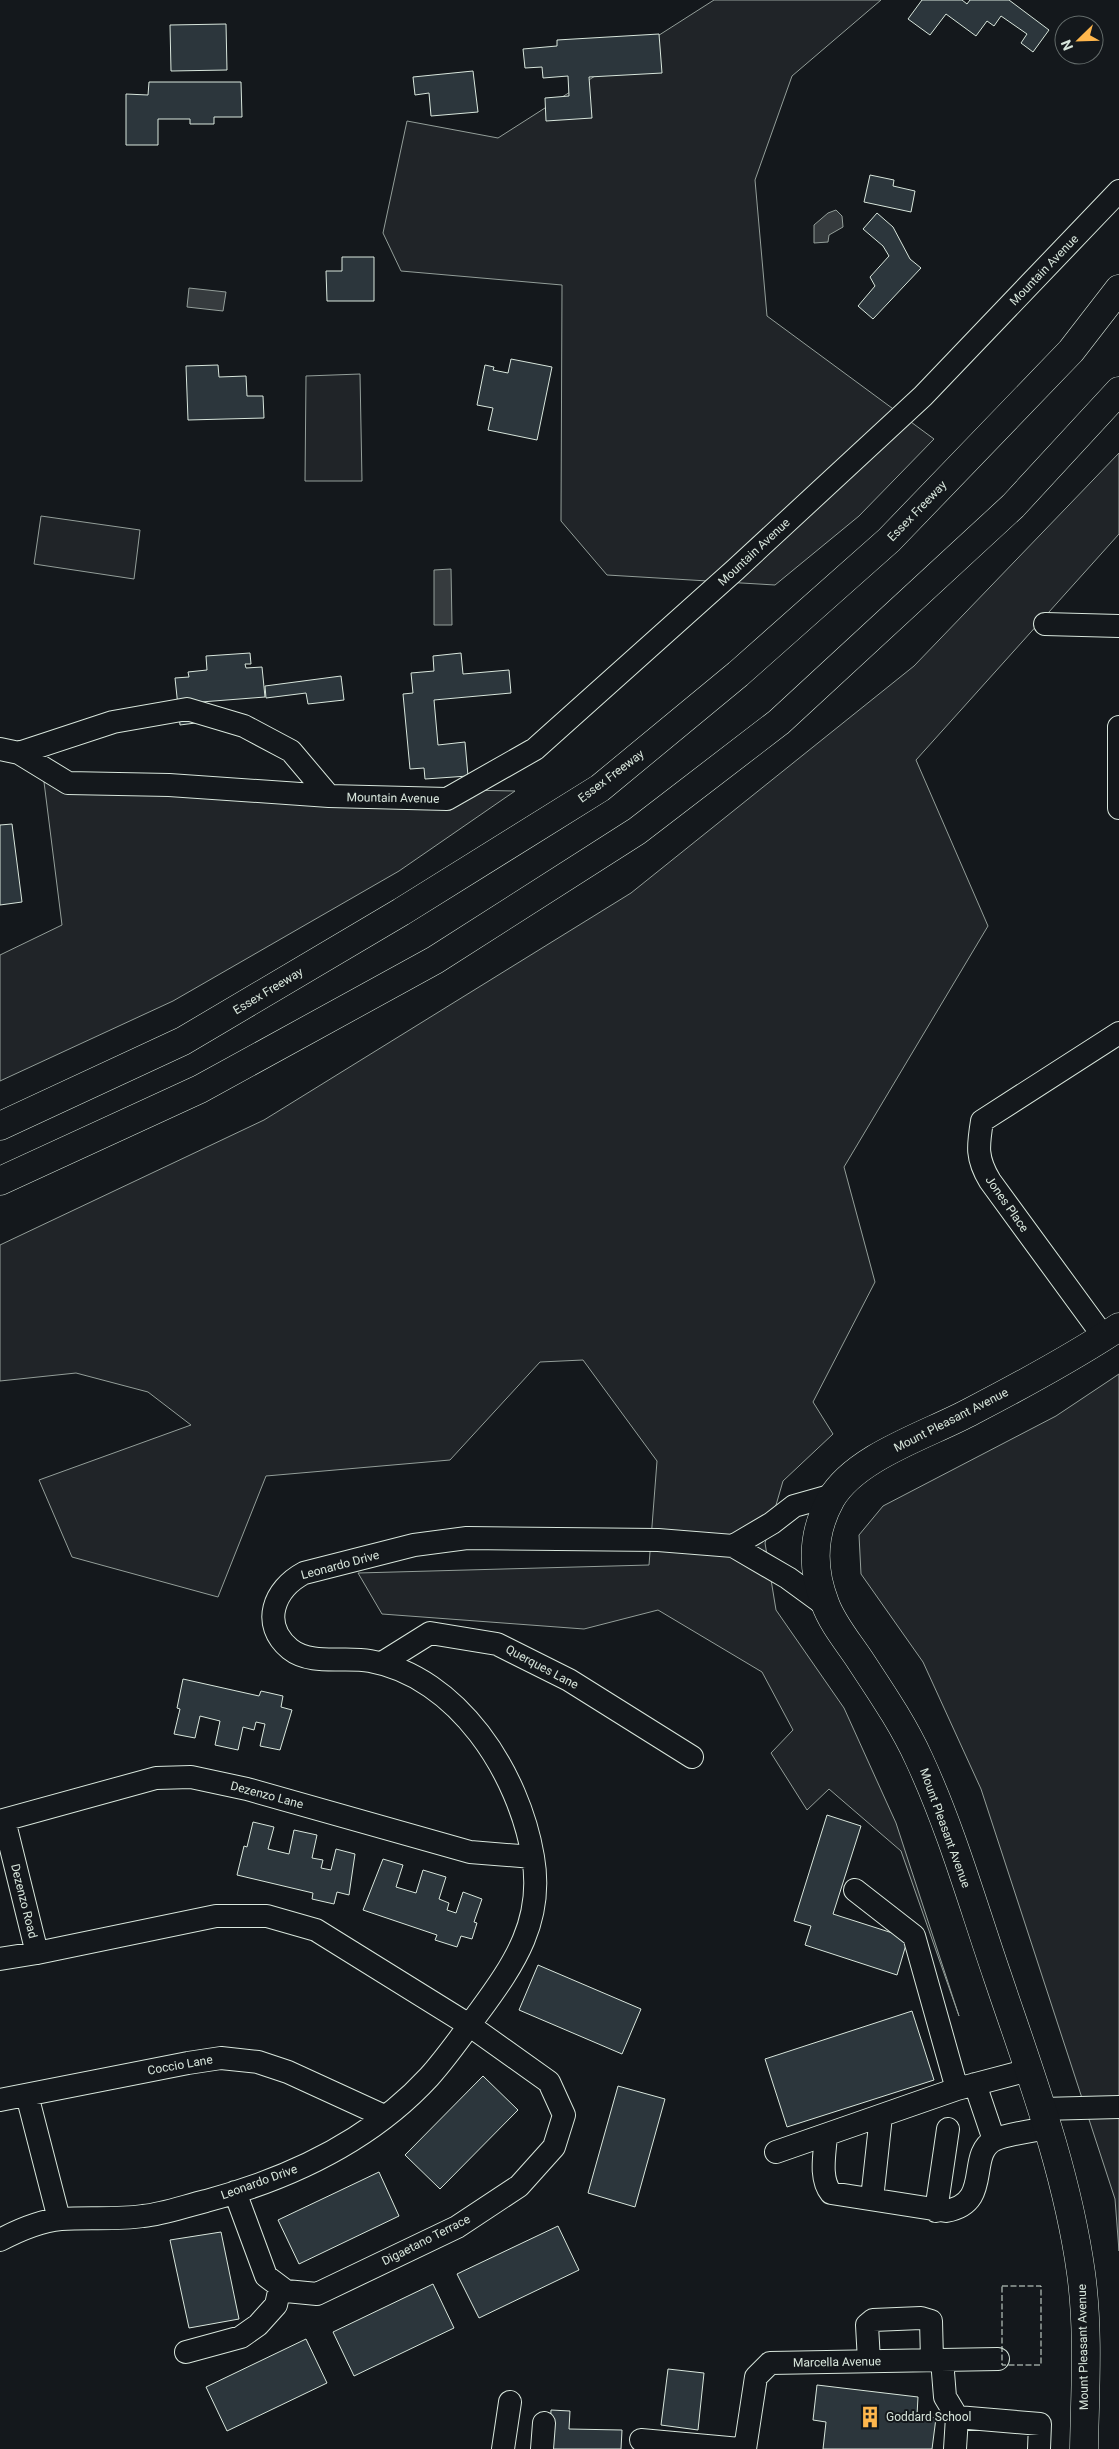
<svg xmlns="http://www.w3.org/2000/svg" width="1119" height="2449" font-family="Roboto,sans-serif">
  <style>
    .green { fill: #202428; stroke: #939e99 }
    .water { fill: #363b3e; stroke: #939e99 }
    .building { fill: #2c363c; stroke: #d8e6dc }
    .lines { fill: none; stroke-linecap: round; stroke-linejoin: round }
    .minor-casing { stroke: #d8e6dc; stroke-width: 24 }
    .major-casing { stroke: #d8e6dc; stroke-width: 29 }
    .highway-casing { stroke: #d8e6dc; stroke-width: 29 }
    .minor { stroke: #14181c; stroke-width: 22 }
    .major { stroke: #14181c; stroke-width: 28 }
    .highway { stroke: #14181c; stroke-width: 28 }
    .fence { stroke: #d8e6dc; stroke-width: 1; stroke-dasharray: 6 2.5; stroke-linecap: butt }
    .labels { text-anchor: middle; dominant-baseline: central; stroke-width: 4; stroke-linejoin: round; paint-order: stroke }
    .street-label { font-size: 12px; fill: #d8e6dc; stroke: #14181c }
    .poi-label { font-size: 12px; fill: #d8e6dc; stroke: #14181c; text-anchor: start }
  </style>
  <rect width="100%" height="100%" fill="#14181c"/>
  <path class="green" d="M714,0H881L792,76L755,180L767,316L934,439L859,516L775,585L607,575L561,521L562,285L401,271L383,233L407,121L498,138Z
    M360,374L362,481H305L306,376Z
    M1119,453V534L916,760L988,926L844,1167L875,1282L813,1402L833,1434L783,1481L765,1543L776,1610L844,1708L896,1823L959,2016L901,1851L829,1789L807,1810L771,1753L793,1730L762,1672L658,1610L584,1629L382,1614L358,1573L649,1565L657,1461L583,1360L540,1362L450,1460L266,1476L218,1597L72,1557L39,1480L191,1425L148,1392L76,1373L0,1381V1245L264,1120L631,893L914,666Z
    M41,516L140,530L134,579L34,564Z
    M44,782L515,791L399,871L173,1001L0,1081V955L62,925Z
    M1119,1374V2251L1115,2199L981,1789L923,1662L861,1574L859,1535L883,1506L1056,1416Z"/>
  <path class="water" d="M836,210L842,216L843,227L829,235L828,242L814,243V225L828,213Z
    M189,288L226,292L223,311L187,307Z
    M451,569L452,625H434V570Z"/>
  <path class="building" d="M922,0H962L967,4L970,0H1009L1049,30L1033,52L1021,43L1027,34L1001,16L994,26L987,21L976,36L946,14L930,35L908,19Z
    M226,24L227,70L171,71L170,25Z
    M659,34L662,73L589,77L592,118L546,121L545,98L569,96L568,76L543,78L542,67L525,68L523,49L557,46V40Z
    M473,71L478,112L431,116L429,93L415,95L413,77Z
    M149,82H241L242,117H214V124H190V119H158V145H126V94L148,95Z
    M870,175L894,180L893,186L915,191L911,212L864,202Z
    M877,213L893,227L910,259L921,268L873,319L858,306L875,286L870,277L889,256L883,246L863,229Z
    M342,257H374V301H327L326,271H342Z
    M511,359L552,367L537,440L488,430L493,408L477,405L485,365L494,367L493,370L508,373Z
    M218,365L219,377L246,376L247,396H263L264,418L188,420L186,366Z
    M250,653L251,664H245L246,668L262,667L265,697L201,702L203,722L180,725L175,678L189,677L188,672L207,670L206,656Z
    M461,653L463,674L509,670L511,693L434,700L438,745L465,742L468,776L425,779L424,768L410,769L403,694L413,693L411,673L434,671L433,656Z
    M341,676L344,700L308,704L306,693L266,698L265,686Z
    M12,824L22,902L0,905V825Z
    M183,1679L259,1696L261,1691L283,1696L281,1707L292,1710L280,1750L260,1746L265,1724L256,1722L254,1730L243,1727L238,1750L215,1745L220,1721L200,1716L195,1738L174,1734L180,1709L177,1708Z
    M827,1815L861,1826L833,1914L908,1938L897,1975L805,1945L811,1926L794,1921Z
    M253,1822L274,1827L268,1849L289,1854L294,1830L317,1835L312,1858L323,1860L321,1868L331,1870L336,1849L355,1854L349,1895L337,1892L334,1904L312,1899L313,1893L237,1875L244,1846L247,1847Z
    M383,1859L403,1865L396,1887L416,1893L423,1870L446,1877L439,1899L449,1903L447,1910L456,1913L463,1892L482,1899L474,1922L477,1923L472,1939L461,1936L457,1947L435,1940L437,1935L363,1910Z
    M538,1965L641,2009L622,2054L519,2010Z
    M912,2011L934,2080L787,2127L765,2059Z
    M483,2076L518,2110L440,2189L405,2155Z
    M618,2086L665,2099L635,2207L588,2193Z
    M379,2172L399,2216L299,2264L278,2220Z
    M558,2226L579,2270L479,2318L457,2274Z
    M221,2232L239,2319L189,2328L170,2240Z
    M433,2284L454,2328L354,2376L333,2332Z
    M306,2339L327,2383L227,2431L206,2387Z
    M668,2369L704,2373L698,2430L661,2425Z
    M817,2385L918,2397L917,2415L936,2418L932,2449H823L826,2422L813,2420Z
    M551,2410L570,2411L569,2429L622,2430L621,2449H549Z"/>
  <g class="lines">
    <g class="minor-casing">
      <path id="minor" d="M1045,624L1119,626
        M1119,727V808
        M0,749L19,753L113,722L187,709L244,726L291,751L329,796L447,799L535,749L735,570L923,396L1119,191
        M19,753L68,783L169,785L329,796
        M1104,1337L990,1181C976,1158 978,1146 982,1121L1119,1033
        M733,1546L772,1523L794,1506L833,1495
        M382,1663L430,1633L497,1644L569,1680L692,1757
        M4,1820L37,1953
        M0,1821L156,1778L191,1777L247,1789L470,1852L533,1857
        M855,1890L914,1936L957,2089
        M0,1959L37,1953L216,1916H267L316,1930L469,2025L549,2082L564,2115L554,2147L519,2186L457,2227L317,2294L286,2291L266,2276L235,2192
        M975,2084L994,2140
        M27,2095L59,2219
        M0,2100L188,2063L221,2058L258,2062L288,2072L384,2116
        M1042,2109L1119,2107
        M826,2135C825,2153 819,2178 831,2193L946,2211C993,2203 966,2155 994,2140C1007,2134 1032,2131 1047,2128
        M776,2152L957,2089L1029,2070
        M872,2199L881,2116
        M936,2211L948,2129
        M0,2240C19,2230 39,2221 61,2219C88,2217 116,2220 143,2216C164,2214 185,2206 206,2201C288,2179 370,2141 429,2077C447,2057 463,2034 479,2012C515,1963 544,1920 533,1857C519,1773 458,1677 370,1661C345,1656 311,1666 290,1649C260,1624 274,1589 304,1573L414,1545L467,1538L658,1540L733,1546L788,1578L825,1605
        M186,2352L241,2337L258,2325L276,2305L280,2287
        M942,2360L945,2397L957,2417L1040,2424L1039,2449
        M869,2361L867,2325L873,2320L921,2318L931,2321L932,2360
        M641,2440L740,2449
        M503,2449L510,2402
        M542,2449L544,2423
        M745,2449L756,2377L770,2363L998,2359
        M955,2449L957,2417"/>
    </g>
    <g class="major-casing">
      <path id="major" d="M1084,2449C1085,2391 1089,2331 1081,2273C1067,2171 1030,2073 997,1975C972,1902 951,1828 919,1759C903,1724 881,1692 860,1660C848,1642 832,1623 825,1603C811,1567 812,1533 831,1499C856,1456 930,1434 972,1411C1022,1385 1072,1358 1119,1327"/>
    </g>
    <g class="highway-casing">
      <path id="highway" d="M0,1126L183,1041L401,912L600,788L738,674L889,540L1071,351L1119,289
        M0,1181L200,1089L435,960L637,831L779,722L1013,506L1119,391"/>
    </g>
    <use href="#minor" class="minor"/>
    <use href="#major" class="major"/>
    <use href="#highway" class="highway"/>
    <path class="fence" d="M1002,2286H1041V2365H1002Z"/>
  </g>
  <defs>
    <g id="building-bare" transform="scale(1.725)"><path d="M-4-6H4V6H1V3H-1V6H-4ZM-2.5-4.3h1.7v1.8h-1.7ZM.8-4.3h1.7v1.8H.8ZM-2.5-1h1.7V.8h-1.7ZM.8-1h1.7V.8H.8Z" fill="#ffb74d" stroke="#14181c" stroke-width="2.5" paint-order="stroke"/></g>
  </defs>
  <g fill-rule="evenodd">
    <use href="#building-bare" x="870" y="2417"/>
  </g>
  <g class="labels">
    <g class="street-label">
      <text transform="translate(1044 270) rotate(-46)">Mountain Avenue</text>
      <text transform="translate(917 511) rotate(-46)">Essex Freeway</text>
      <text transform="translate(754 552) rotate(-43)">Mountain Avenue</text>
      <text transform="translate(611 776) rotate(-37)">Essex Freeway</text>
      <text transform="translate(393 798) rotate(1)">Mountain Avenue</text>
      <text transform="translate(268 991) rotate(-31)">Essex Freeway</text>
      <text transform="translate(1007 1204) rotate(55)">Jones Place</text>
      <text transform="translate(951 1420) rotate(-27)">Mount Pleasant Avenue</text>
      <text transform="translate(340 1565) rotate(-15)">Leonardo Drive</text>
      <text transform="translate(542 1667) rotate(28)">Querques Lane</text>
      <text transform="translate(267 1795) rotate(15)">Dezenzo Lane</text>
      <text transform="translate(945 1828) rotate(70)">Mount Pleasant Avenue</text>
      <text transform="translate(24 1901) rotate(76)">Dezenzo Road</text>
      <text transform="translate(180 2065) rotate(-10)">Coccio Lane</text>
      <text transform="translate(259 2182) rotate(-20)">Leonardo Drive</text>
      <text transform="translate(426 2240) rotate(-27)">Digaetano Terrace</text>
      <text transform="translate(1083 2347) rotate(-91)">Mount Pleasant Avenue</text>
      <text transform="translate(837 2362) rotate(-1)">Marcella Avenue</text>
    </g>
    <g class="poi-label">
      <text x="886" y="2417">Goddard School</text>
    </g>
  </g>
  <g transform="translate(1079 40) rotate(247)"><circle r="24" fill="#14181c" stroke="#626a69"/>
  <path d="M0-4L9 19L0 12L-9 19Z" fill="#ffb74d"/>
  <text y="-8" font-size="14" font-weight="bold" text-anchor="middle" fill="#d8e6dc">N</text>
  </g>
</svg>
